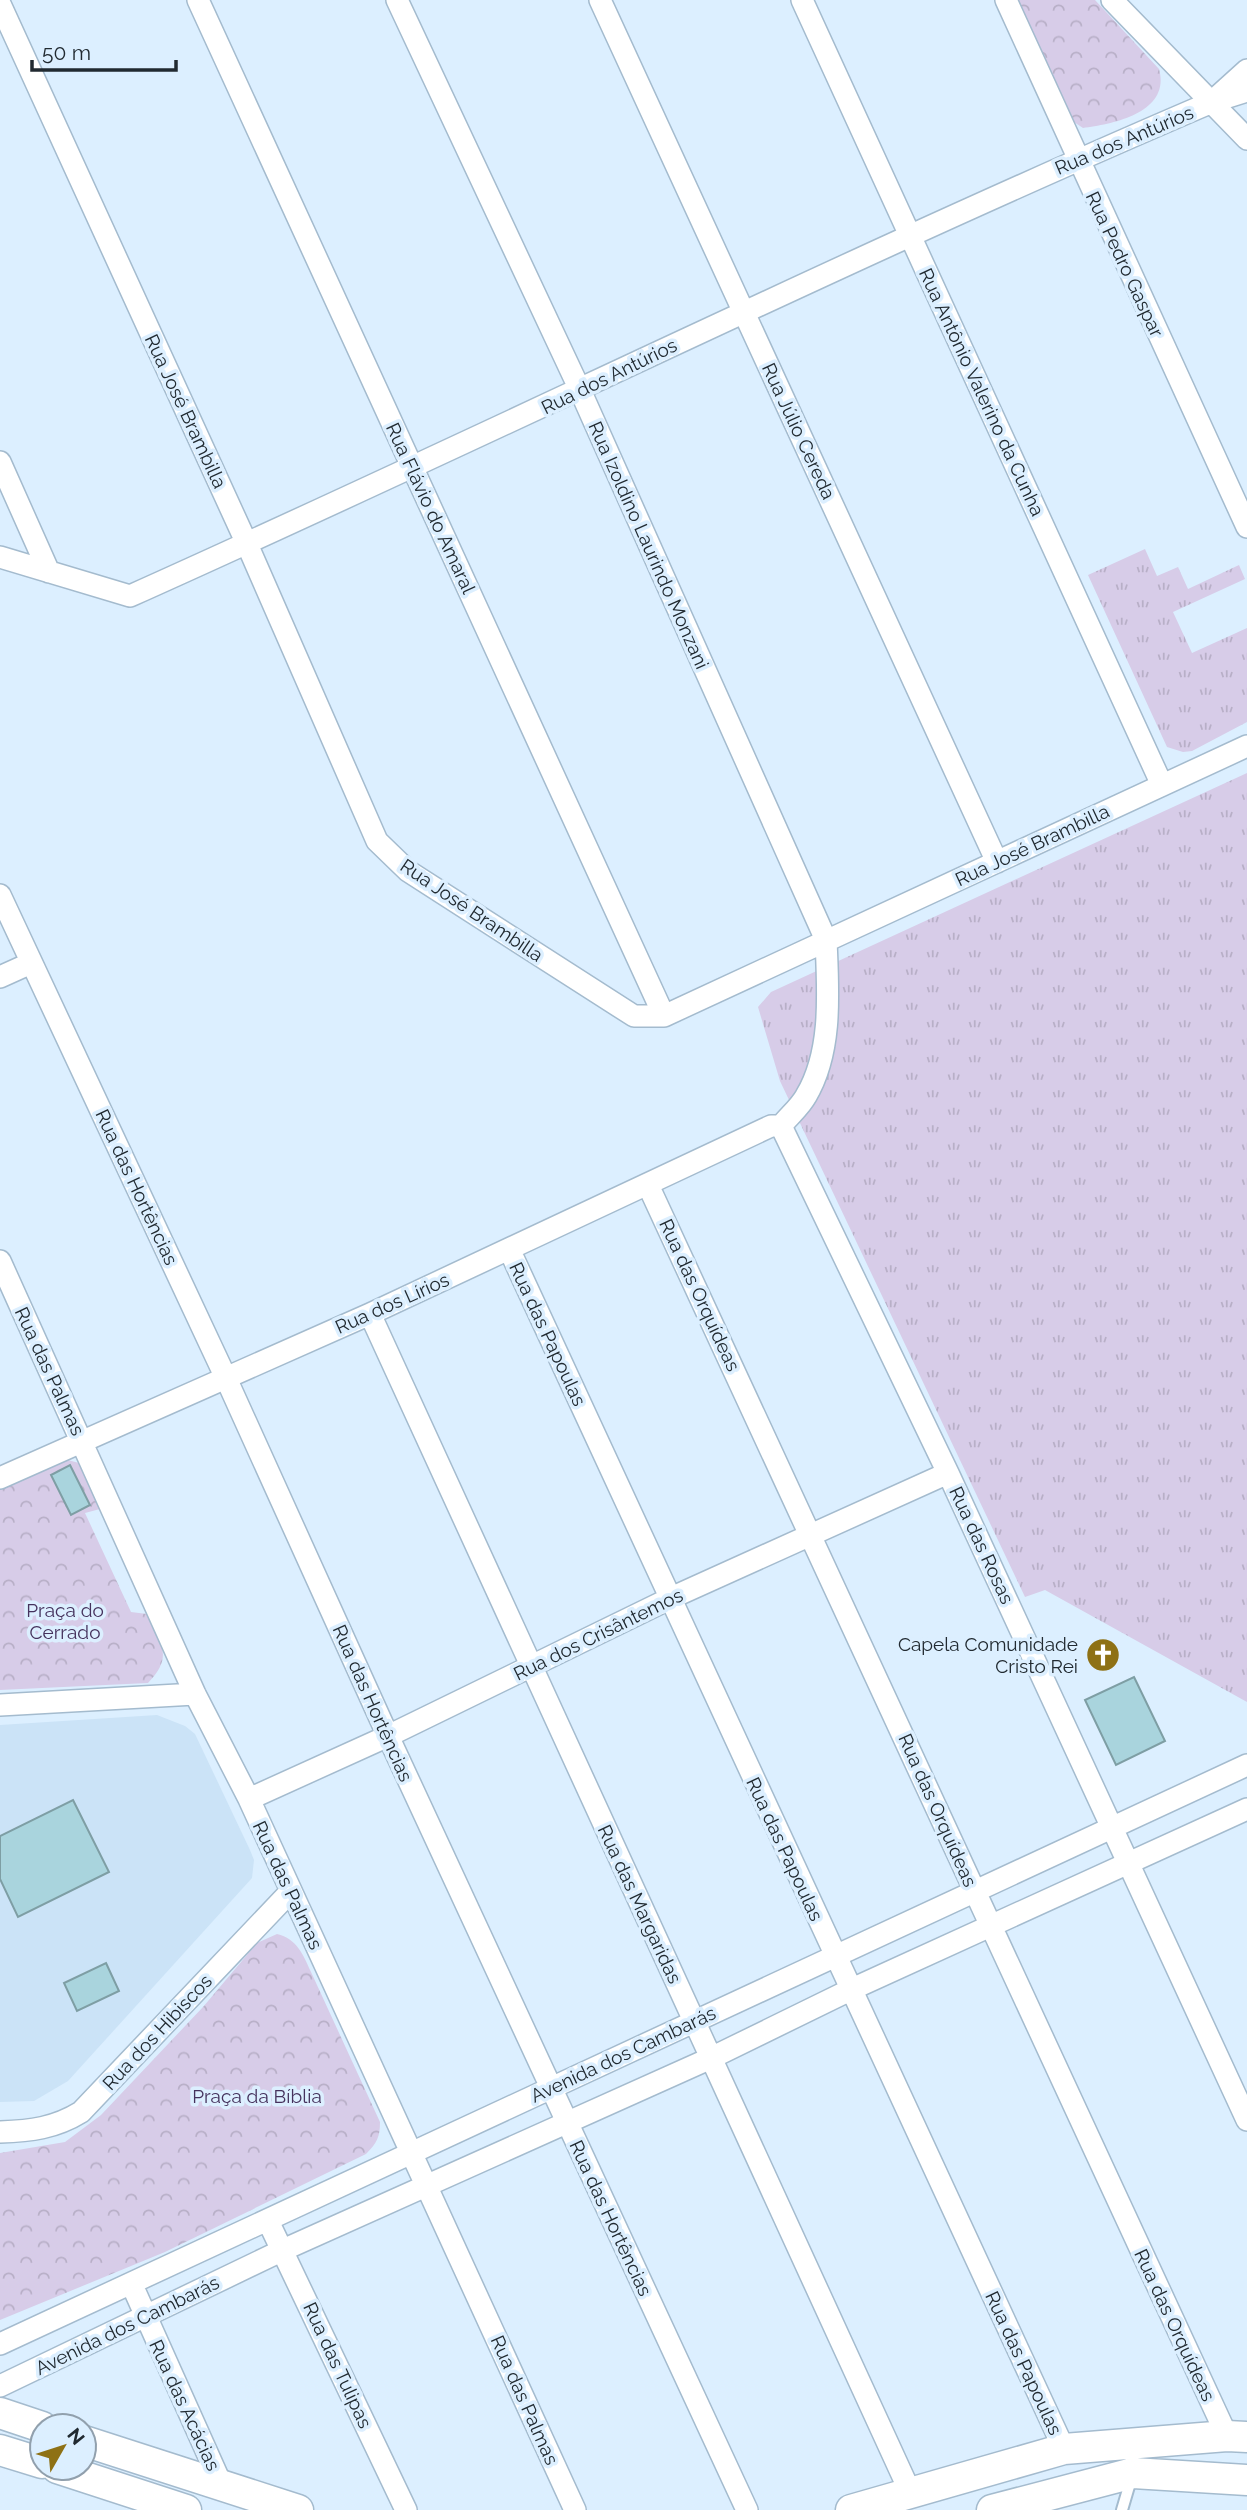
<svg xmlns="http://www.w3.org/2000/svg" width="1247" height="2510" font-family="Raleway,sans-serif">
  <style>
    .built { fill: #cbe3f7 }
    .grass { fill: url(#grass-tufts) }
    .park { fill: url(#park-crowns) }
    .building { fill: #a9d4dd; stroke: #7e9ea4; stroke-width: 2 }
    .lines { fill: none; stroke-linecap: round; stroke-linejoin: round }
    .service-casing { stroke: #a4bbce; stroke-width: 14 }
    .minor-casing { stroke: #a4bbce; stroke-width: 24 }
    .secondary-casing { stroke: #a4bbce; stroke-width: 33 }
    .service { stroke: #fff; stroke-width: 10 }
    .minor { stroke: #fff; stroke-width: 21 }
    .secondary { stroke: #fff; stroke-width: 30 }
    .labels { text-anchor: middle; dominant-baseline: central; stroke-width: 7; stroke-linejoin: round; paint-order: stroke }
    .street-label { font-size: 19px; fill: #212a31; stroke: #dcefff }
    .park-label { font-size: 19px; fill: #45325d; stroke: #dcefff }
    .poi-label { font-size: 19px; fill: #212a31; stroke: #dcefff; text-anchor: end }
  </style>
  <defs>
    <pattern id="grass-tufts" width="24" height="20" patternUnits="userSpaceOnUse" patternTransform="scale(1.75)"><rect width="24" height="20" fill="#d7cce8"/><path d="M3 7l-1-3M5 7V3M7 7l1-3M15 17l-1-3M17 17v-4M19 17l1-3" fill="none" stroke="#b8afc7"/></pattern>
    <pattern id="park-crowns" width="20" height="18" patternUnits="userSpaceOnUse" patternTransform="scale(1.75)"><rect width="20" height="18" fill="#d7cce8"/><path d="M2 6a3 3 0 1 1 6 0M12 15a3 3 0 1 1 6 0" fill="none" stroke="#b8afc7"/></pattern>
  </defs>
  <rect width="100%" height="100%" fill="#dcefff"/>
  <path class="built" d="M157,1715L185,1726L195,1734L250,1850L254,1860L252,1878L68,2081L34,2101L0,2102V1725Z"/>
  <path class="grass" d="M1145,549L1157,576L1178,567L1188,589L1239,565L1245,579L1173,612L1192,653L1247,628V722L1192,751L1183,752L1167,747L1088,575Z
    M1247,773V1702L1045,1590L1025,1597L780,1081L758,1007L771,992Z"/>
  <path class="park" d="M1016,0H1095L1159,69C1171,112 1115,124 1083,128L1071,120Z
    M64,1459L79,1463L100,1509L85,1513L131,1612L147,1614C161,1644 174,1656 148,1683L0,1690V1489Z
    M277,1934C297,1939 303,1954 311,1972L380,2122C380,2137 377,2143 366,2154L165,2252L0,2320V2153L65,2142L101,2115L203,2007L257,1943Z"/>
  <path class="building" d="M70,1465L90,1505L71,1515L51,1475Z
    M1134,1677L1165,1741L1116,1765L1085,1700Z
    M73,1800L109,1872L18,1917L0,1879V1836Z
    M106,1963L119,1991L77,2011L64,1983Z"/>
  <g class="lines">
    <g class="service-casing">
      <path id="service" d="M1122,2510L1132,2476"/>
    </g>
    <g class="minor-casing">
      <path id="minor" d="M198,0L664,1016
        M397,0L580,390L826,940C828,990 833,1051 806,1096C800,1107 789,1116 781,1126
        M600,0L997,862
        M802,0L1162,785
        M1006,0L1247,527
        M1112,0L1247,139
        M0,4L247,544L377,841L408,871L634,1016H664L1247,746
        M1216,98L1247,70
        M0,462L49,572
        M0,557L130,596C492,434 847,258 1212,102L1247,91
        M0,895L225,1376L388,1736L747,2510
        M0,977L31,963
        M781,1126L948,1473L1247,2120
        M648,1185L1227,2436
        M509,1249L1064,2449
        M0,1261L195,1694L249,1799L575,2510
        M370,1314L911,2494
        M0,1478L370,1314L771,1126H781
        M0,1705L195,1694
        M249,1799L388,1736L671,1598L948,1473
        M0,2132C31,2131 55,2128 81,2112L291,1891
        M268,2221L406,2510
        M132,2285L222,2486
        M0,2344L1247,1765
        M0,2386L283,2250L711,2058L850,1990L1247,1809"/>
    </g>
    <g class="secondary-casing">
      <path id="secondary" d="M0,2413L42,2427
        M84,2441L298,2510
        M0,2450L42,2463
        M57,2468L186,2510
        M851,2510L1064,2449L1227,2436L1247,2437
        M992,2510L1133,2473L1247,2480"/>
    </g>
    <use href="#service" class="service"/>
    <use href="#minor" class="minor"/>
    <use href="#secondary" class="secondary"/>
  </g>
  <defs>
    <g id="church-disc" transform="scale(1.75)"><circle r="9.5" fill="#8e7115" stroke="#dcefff"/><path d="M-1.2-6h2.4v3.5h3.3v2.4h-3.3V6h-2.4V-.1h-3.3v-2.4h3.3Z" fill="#fff"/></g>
  </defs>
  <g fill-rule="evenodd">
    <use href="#church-disc" x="1103" y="1655"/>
  </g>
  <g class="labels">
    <g class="street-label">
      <text transform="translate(1124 140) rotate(-23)">Rua dos Antúrios</text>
      <text transform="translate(1125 264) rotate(65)">Rua Pedro Gaspar</text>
      <text transform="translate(609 376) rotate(-26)">Rua dos Antúrios</text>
      <text transform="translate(982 392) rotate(65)">Rua Antônio Valerino da Cunha</text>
      <text transform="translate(186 411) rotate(65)">Rua José Brambilla</text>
      <text transform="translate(799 431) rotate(65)">Rua Júlio Cereda</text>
      <text transform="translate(431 508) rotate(65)">Rua Flávio do Amaral</text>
      <text transform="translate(649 545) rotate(66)">Rua Izoldino Laurindo Monzani</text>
      <text transform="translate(1032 845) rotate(-25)">Rua José Brambilla</text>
      <text transform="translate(472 910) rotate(34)">Rua José Brambilla</text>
      <text transform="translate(137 1187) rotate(65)">Rua das Hortências</text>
      <text transform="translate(700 1295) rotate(65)">Rua das Orquídeas</text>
      <text transform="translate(392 1303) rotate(-24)">Rua dos Lírios</text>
      <text transform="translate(548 1334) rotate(65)">Rua das Papoulas</text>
      <text transform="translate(50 1371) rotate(65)">Rua das Palmas</text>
      <text transform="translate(982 1545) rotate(65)">Rua das Rosas</text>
      <text transform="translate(598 1634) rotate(-26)">Rua dos Crisântemos</text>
      <text transform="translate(373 1703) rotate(66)">Rua das Hortências</text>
      <text transform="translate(938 1810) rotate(66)">Rua das Orquídeas</text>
      <text transform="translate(785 1849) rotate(65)">Rua das Papoulas</text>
      <text transform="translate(288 1885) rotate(65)">Rua das Palmas</text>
      <text transform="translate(640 1904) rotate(65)">Rua das Margaridas</text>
      <text transform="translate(157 2032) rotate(-47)">Rua dos Hibiscos</text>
      <text transform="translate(623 2054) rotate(-25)">Avenida dos Cambarás</text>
      <text transform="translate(611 2218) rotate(65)">Rua das Hortências</text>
      <text transform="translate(127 2325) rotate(-26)">Avenida dos Cambarás</text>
      <text transform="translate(1175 2325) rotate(65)">Rua das Orquídeas</text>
      <text transform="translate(1024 2363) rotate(65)">Rua das Papoulas</text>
      <text transform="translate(338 2365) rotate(65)">Rua das Tulipas</text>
      <text transform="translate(525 2400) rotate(66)">Rua das Palmas</text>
      <text transform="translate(185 2405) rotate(65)">Rua das Acácias</text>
    </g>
    <g class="park-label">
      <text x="65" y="1610">Praça do<tspan x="65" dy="22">Cerrado</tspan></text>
      <text x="257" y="2096">Praça da Bíblia</text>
    </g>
    <g class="poi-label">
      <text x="1078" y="1644">Capela Comunidade<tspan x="1078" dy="22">Cristo Rei</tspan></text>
    </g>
  </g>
  <g transform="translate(63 2447) rotate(51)"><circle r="33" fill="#dcefff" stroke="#91a0ad" stroke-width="2"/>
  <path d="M0-5L12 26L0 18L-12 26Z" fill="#8e7115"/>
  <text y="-10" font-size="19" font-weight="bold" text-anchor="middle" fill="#212a31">N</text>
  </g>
  <path d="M32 60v10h144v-10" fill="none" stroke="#212a31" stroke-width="3.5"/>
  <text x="42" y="60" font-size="21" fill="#212a31" stroke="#dcefff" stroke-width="5" paint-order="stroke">50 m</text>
</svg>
